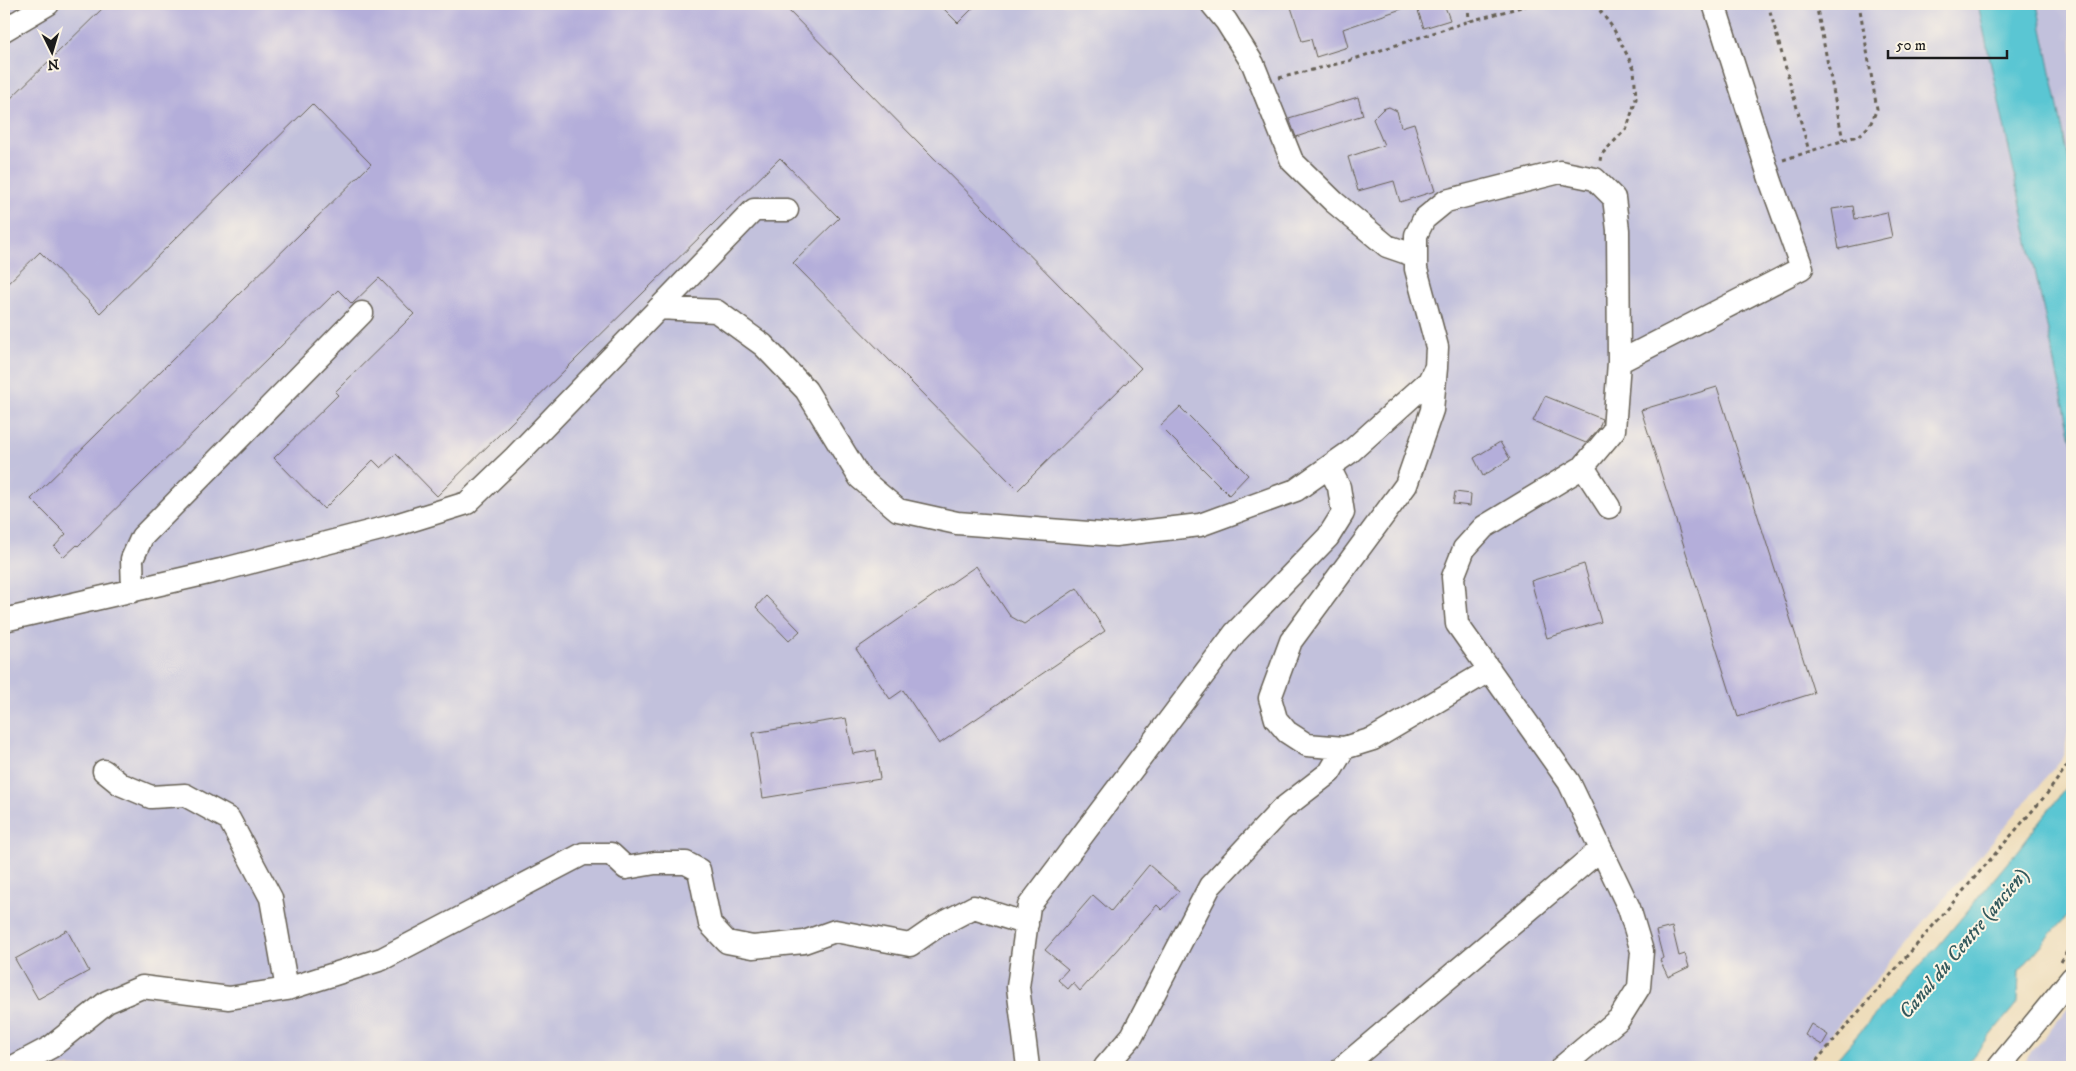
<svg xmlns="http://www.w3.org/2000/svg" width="2076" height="1071" font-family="'IM FELL DW Pica',serif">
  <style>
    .industrial { fill: #c2c1dc }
    .water { fill: #5ac6d3; stroke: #3b7178 }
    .building { fill: #b4aeda }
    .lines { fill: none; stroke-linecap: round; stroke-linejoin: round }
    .minor-casing { stroke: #666054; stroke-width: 25 }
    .path { stroke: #666054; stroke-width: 3; stroke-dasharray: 4 4; stroke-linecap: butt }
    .minor { stroke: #fff; stroke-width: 22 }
    .labels { text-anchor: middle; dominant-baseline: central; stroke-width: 4; stroke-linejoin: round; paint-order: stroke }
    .water-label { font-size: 20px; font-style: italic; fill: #32585c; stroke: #fcf5e5 }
  </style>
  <rect width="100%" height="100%" fill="#fcf5e5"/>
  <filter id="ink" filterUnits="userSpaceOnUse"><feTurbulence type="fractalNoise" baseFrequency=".02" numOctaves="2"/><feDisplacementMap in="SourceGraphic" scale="10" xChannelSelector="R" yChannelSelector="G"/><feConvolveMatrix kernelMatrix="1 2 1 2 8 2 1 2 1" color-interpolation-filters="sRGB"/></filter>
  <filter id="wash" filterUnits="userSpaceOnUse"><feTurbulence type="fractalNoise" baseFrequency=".0096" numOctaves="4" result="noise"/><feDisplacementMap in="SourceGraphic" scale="20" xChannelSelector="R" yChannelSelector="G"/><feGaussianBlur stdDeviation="1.12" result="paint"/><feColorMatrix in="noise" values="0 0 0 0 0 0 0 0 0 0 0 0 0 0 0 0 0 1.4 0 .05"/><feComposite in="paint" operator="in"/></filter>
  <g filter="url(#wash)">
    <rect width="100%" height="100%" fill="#edb"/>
    <path class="industrial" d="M4,4H2072V393L2062,394L2072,443V707L2064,756L1803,1067H4Z
      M2072,1003V1067H2019L2048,1033Z"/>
    <path class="water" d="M1978,4H2037L2072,176V443Z
      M2072,780V910L2019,971L2018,1002L1964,1067H1830L1884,1004L1939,945L2017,851Z"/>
    <g id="blocks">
      <path class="building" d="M107,4H782L1141,368L1018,490L793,263L839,218L780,158L437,496L396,454L381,468L373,460L324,509L274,458L338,395L335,392L414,314L379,278L352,304L338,290L78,546L77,545L64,557L54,547L66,534L31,499L371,164L312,104L100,313L40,252L4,287V105Z
        M939,4H977L958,23Z
        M1290,4H1410V6L1343,29L1348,47L1316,57L1311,39L1302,41Z
        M1421,4H1444L1450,20L1424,28L1417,8L1422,7Z
        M1358,97L1363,115L1296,137L1289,118Z
        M1389,107L1397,111L1401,127L1414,123L1435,191L1400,202L1394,181L1358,191L1348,157L1384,145L1373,119L1383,109Z
        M1853,206L1855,219L1887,212L1892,237L1839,249L1832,209Z
        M1717,387L1814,693L1738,717L1641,410Z
        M1545,396L1602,419L1599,428L1586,443L1533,421Z
        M1180,407L1248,475L1229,495L1160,426Z
        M1500,442L1510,459L1483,476L1474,458Z
        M1455,492L1471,494L1470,506L1453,504Z
        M1584,564L1601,622L1547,638L1531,581Z
        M976,566L1010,616L1024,624L1077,588L1105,631L939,744L903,690L890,699L856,649Z
        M766,596L800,631L789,641L756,607Z
        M846,718L853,754L876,750L880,779L763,798L753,733Z
        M1149,865L1179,891L1162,910L1157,905L1080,991L1073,983L1068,989L1058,980L1068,969L1045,950L1093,895L1111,911Z
        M1672,927L1679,956L1685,954L1689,967L1668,977L1660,960L1663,958L1656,931Z
        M67,930L89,971L38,999L15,959Z
        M1811,1024L1828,1035L1822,1045L1805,1035Z"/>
    </g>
  </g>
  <g filter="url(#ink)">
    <use href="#blocks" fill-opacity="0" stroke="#666054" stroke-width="1"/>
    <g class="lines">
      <g class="minor-casing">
        <path id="minor" d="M1212,4L1226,21L1253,64L1292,161L1334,202L1387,246L1416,256
          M4,30L48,4
          M659,308L716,311L763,345L806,390L860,478L898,510L957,523L1115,535L1200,525L1296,490L1350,452L1429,381L1436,367L1437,347L1416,269V235L1424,219L1446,201L1560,172L1595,179L1614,198L1618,230L1619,362
          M1436,368L1432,410L1406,485L1291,641L1270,698L1276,719L1287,732L1307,745L1344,748L1373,739L1490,670
          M1583,467L1609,507
          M133,591L132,559L142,537L362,313
          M4,620L221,570L396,525L467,503L515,457L754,210H787
          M104,771L120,784L151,797L185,795L229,819L271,898L287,989
          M13,1067L51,1047L107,1002L142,987L229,998L287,989L382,959L583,854H611L626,868L655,863H686L699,870L710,924L727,942L753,947L804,942L835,931L910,945L936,927L974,907L1027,924
          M1028,1067L1018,987L1029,906L1235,633L1328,537L1343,513L1339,487L1329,467
          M1105,1067L1132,1036L1210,886L1281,810L1330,772L1344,748
          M1343,1067L1601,849
          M1562,1067L1619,1019L1639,987L1642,951L1629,908L1569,782L1457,624L1453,577L1464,549L1484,527L1583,467L1614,430L1619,362L1802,268L1771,182L1714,4
          M1999,1067L2072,978"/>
      </g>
      <path class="path" d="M1468,4L1469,21
        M1595,4L1613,28L1634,68L1636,99L1627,128L1601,155L1600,161
        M1768,4L1809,151
        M1816,4L1843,140
        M1279,78L1345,62L1463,23L1532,4
        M1783,160L1860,135L1870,125L1877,109L1859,4
        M2061,962L2072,943
        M1811,1067L2046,795L2072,759"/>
      <use href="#minor" class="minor"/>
    </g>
  </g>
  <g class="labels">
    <g class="water-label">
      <text transform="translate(1964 944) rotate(-50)">Canal du Centre (ancien)</text>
    </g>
  </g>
  <rect width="2076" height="1071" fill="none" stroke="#fcf5e5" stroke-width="20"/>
  <g transform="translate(52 52) rotate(175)" stroke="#fcf5e5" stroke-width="4" paint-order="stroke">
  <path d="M0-4L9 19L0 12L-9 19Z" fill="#1c1c1c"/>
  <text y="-8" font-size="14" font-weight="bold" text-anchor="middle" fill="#1c1c1c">N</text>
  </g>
  <path d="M1888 50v8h119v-8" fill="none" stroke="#1c1c1c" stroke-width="2.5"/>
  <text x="1896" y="50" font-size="15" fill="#1c1c1c" stroke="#fcf5e5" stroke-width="4" paint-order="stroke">50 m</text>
</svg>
